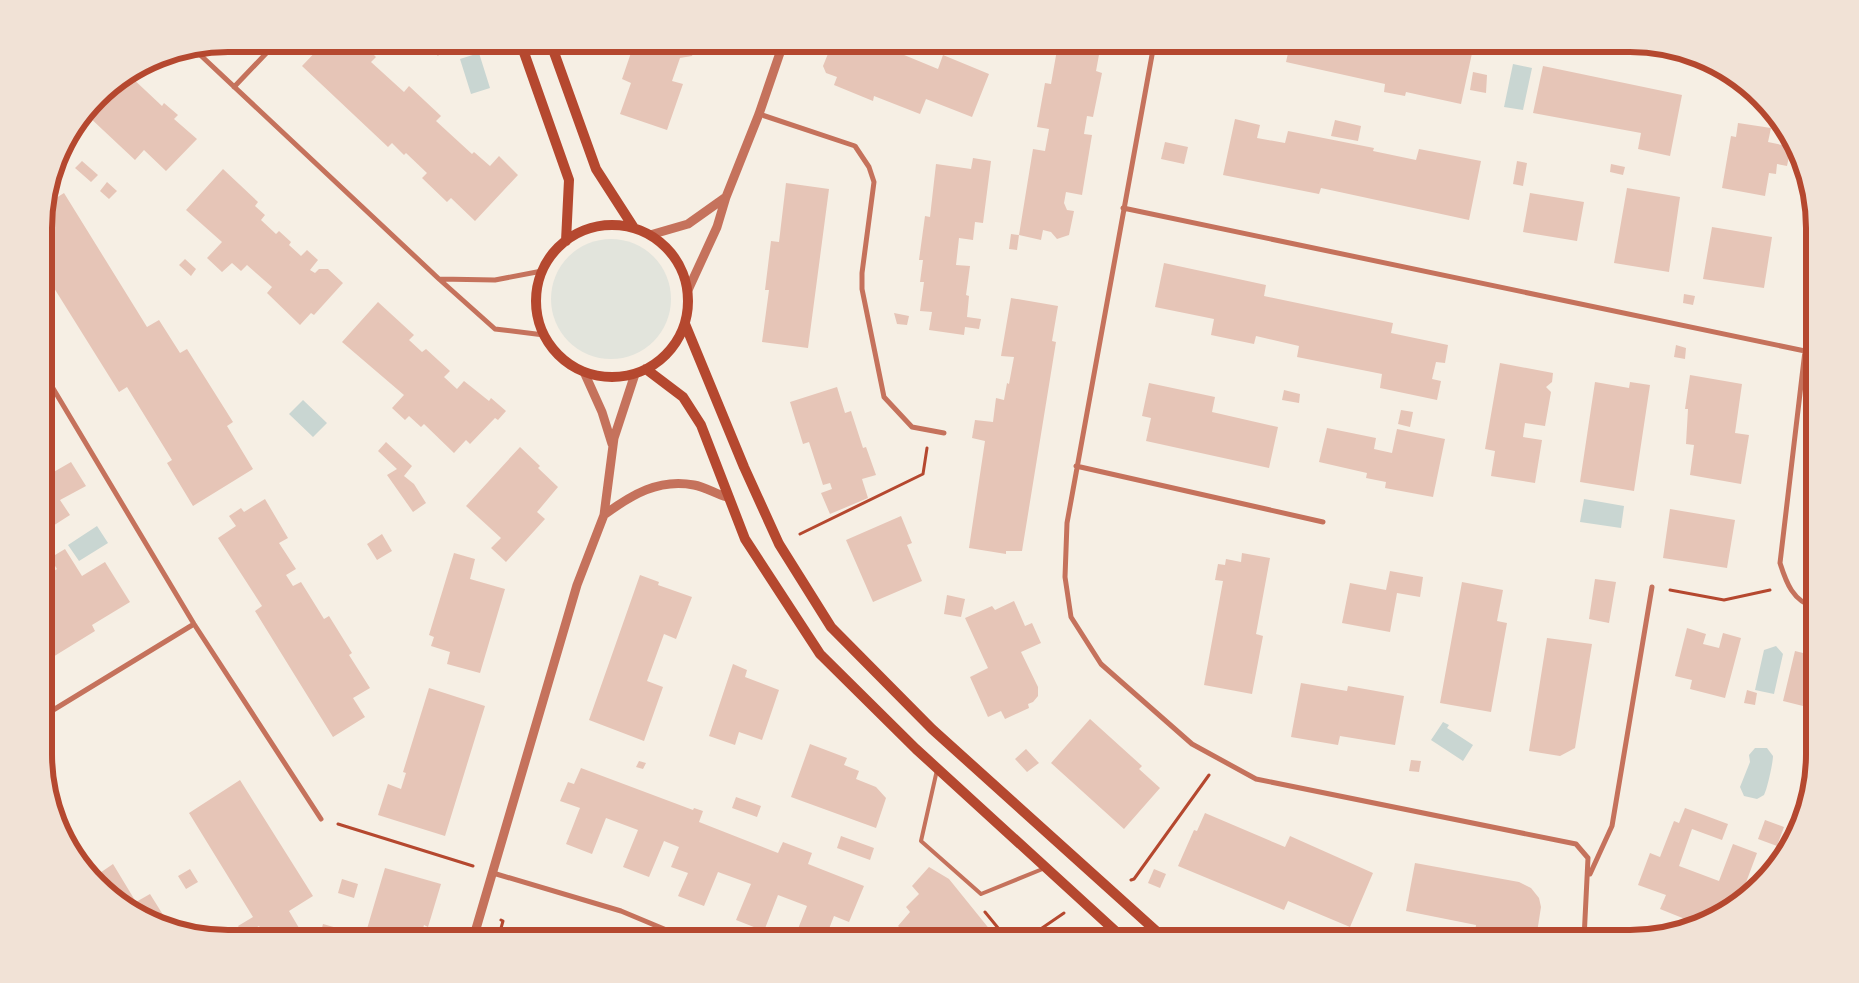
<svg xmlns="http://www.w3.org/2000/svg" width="1859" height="983" font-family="'Titillium Web',sans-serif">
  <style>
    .green { fill: #e2e4dc }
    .water { fill: #c9d6d2 }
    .building { fill: #e6c5b7 }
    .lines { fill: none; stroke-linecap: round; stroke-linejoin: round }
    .path { stroke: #b5482f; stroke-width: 3 }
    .service { stroke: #c5725c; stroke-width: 4 }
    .minor { stroke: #c5725c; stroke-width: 5 }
    .tertiary { stroke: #c5725c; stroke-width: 9 }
    .secondary { stroke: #b5482f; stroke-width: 10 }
    .rim { fill: none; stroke: #b5482f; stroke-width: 6 }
  </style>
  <rect width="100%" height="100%" fill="#f6efe4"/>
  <path class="green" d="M551 299a60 60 0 1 1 120 0a60 60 0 1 1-120 0Z"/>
  <path class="water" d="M479,53L490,88L471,94L460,59Z
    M1513,64L1532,68L1523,110L1504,107Z
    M303,400L327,423L313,437L289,414Z
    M1584,499L1624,506L1621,528L1580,522Z
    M97,526L108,543L79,561L68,545Z
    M1776,646L1783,654L1774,694L1755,690L1764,650Z
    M1443,722L1449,725L1447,728L1473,745L1463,761L1431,740Z
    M1755,748H1767L1773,756C1773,763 1767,790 1764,795L1757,799L1744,796L1740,787L1750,762L1749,755Z"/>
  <path class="building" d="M323,44H363L376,57L371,62L404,92L409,86L441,116L436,121L472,154L474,152L490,166L499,156L518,175L475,221L451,198L447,202L422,178L427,173L406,153L404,155L392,143L388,147L302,66Z
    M424,44H449L438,56Z
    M634,44H696L692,56L680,58L672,81L683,84L667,130L620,114L631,83L622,79Z
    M832,44H869L891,53L892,50L938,69L943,55L989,74L972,117L926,99L920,114L874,96L873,101L834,85L837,77L826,73L823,66Z
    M1021,44H1032L1031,51L1020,47Z
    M1058,44H1101L1096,71L1102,73L1093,117L1087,116L1084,134L1092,135L1082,195L1066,192L1064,203L1067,210L1074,211L1069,235L1057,239L1051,232L1043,230L1041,240L1019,235L1033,149L1045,151L1049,129L1037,127L1045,83L1051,84Z
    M1267,44H1474L1461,104L1406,92L1405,96L1384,92L1385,84L1286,62L1289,49Z
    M1543,66L1682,95L1670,156L1638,149L1641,133L1533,113Z
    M1473,72L1487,75L1486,93L1470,90Z
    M129,75L162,106L164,103L178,115L174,119L197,139L166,171L144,150L135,160L87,115L106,90Z
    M1235,119L1260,125L1257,138L1285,143L1288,131L1374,148L1373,151L1416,160L1419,149L1481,161L1469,220L1321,188L1319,194L1223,175Z
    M1335,120L1361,126L1358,141L1331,136Z
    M1738,123L1771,128L1768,142L1791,147L1787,166L1777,164L1776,174L1769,173L1765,196L1722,188L1731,136L1736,137Z
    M1165,142L1188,147L1184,164L1161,159Z
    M973,158L991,161L983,223L975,222L973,240L959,238L956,265L970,266L966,295L969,296L967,317L981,319L979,329L965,327L964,335L929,330L932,312L920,311L924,282H920L923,260H919L925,216L930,217L936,164L971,169Z
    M82,161L98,175L91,182L75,168Z
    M1517,161L1527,163L1523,186L1513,184Z
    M1611,164L1625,167L1623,175L1610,172Z
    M223,169L258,202L255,206L265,215L261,220L276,234L279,231L291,242L289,245L301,256L307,250L318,260L310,270L315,273L319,269H328L343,283L314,315L311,313L300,325L267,293L272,287L247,265L241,271L232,263L222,272L207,258L222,242L186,210Z
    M107,182L117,191L109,199L100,191Z
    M53,183L59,193L49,199L51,190Z
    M786,183L829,189L808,348L762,342L769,290H765L771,241L779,242Z
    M1627,188L1680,197L1669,272L1614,263Z
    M64,193L147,327L159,320L180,353L187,349L233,422L227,426L253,469L193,506L167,463L172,460L127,387L119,392L44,272V216L48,203Z
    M1530,193L1584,202L1577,241L1523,232Z
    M1712,227L1772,237L1764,288L1703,279Z
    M1011,234L1019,235L1017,250L1009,249Z
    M185,259L196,269L191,276L179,265Z
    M1164,263L1266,285L1264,296L1393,323L1391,333L1448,345L1445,363L1436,362L1432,379L1441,381L1437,400L1380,388L1382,374L1297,357L1299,346L1256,336L1254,344L1211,335L1214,319L1155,307Z
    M1684,294L1695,296L1693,305L1683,303Z
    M1011,298L1058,306L1052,341L1056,342L1022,551H1006V554L969,548L985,441L972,438L975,420L993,422L996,398L1004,400L1007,383L1009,384L1014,357L1001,356Z
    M378,302L414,335L409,340L422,352L426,349L450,371L444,377L457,389L464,381L489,401L491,398L506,411L498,420L495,418L470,444L466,440L454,453L424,424L421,427L409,416L405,420L392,408L404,395L342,342Z
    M894,313L909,316L907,325L897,324Z
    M1676,345L1686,348L1685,359L1674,357Z
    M1500,363L1553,373L1552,382L1546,387L1551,392L1545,426L1525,423L1523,437L1542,440L1535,483L1491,476L1495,451L1485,449Z
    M1690,375L1742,384L1735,433L1749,435L1741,484L1690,475L1694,445L1686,444L1688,409H1685Z
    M1595,382L1629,388L1630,382L1650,385L1634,491L1580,482Z
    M1149,383L1215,397L1212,412L1278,427L1269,468L1146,441L1151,418L1142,416Z
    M837,387L845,413L851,411L863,448L866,447L876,475L862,479L868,498L830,514L821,493L832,489L830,483L823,485L809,442L803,444L790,402Z
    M1284,390L1300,394L1299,403L1282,400Z
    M1401,410L1413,412L1410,427L1398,424Z
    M1327,428L1376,438L1374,449L1392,453L1397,429L1445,439L1433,497L1385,488L1386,482L1366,478L1367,473L1319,462Z
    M386,442L412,466L404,476L414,484L426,503L413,512L387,475L397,469L378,451Z
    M520,447L540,466L538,468L558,487L537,512L545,519L506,562L491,548L501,538L466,506Z
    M71,462L86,486L60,500L70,515L45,531V477Z
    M265,499L288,538L279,543L296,569L286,575L293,586L301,582L324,619L329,616L352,653L349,655L370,688L353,698L365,717L333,737L255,611L262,606L218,538L236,526L229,516L241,508L244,512Z
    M1670,509L1735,520L1727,568L1663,558Z
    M901,516L912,543L907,545L922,581L873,602L846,540Z
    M382,534L392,551L377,560L367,544Z
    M65,549L82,576L105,562L130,602L92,625L95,631L48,660L45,656V577L57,569L50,558Z
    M454,553L475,559L470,579L505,589L480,673L447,664L450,652L431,646L434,637L429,635Z
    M1242,553L1270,558L1256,634L1263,636L1252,694L1204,685L1223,581L1215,580L1218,564L1225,565L1226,559L1241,562Z
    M1390,571L1423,577L1420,597L1397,593L1390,632L1342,623L1350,583L1386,590Z
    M640,575L659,582L658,585L692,597L676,639L664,634L647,681L663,687L644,741L589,720Z
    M1595,579L1616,582L1609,623L1589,619Z
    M1462,582L1503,590L1497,621L1507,623L1491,712L1440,703Z
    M947,595L965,599L961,617L944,614Z
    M1014,601L1025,626L1032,623L1041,643L1021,652L1038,687V696L1033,702L1028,704L1029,708L1005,719L1001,711L988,717L970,677L988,668L965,618L992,606L995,610Z
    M1687,628L1706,634L1703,644L1719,648L1723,633L1741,638L1725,698L1690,689L1692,680L1675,676Z
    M1547,638L1592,644L1575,748L1560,756L1529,751Z
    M1795,651L1815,656V709L1783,701Z
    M733,664L747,670L745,677L779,690L762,740L739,732L735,745L709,736Z
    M1301,683L1347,691L1348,686L1404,696L1395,745L1340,736L1338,745L1291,737Z
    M429,688L485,706L445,836L378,815L388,784L401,789L406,773L403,772Z
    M1747,690L1757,693L1755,705L1744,703Z
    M1090,719L1142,766L1139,769L1160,788L1124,829L1051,763Z
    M810,744L847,758L844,765L859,771L856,779L876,787L886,798L876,828L791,797Z
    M1026,749L1039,763L1027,772L1015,759Z
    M1411,760L1421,761L1419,772L1409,771Z
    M639,761L646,763L643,769L636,767Z
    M581,768L693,810L694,808L703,811L699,822L778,853L783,842L812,853L808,864L864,886L849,922L834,916L825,939H794L807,906L778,895L764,931L736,920L751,884L718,872L704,906L678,896L688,873L671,867L679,847L664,841L649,877L623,867L638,830L606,818L592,854L566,844L580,808L560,801L568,782L574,784Z
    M240,780L313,896L289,911L299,928L280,939H267L259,926L244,935L238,926L253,917L189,813Z
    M736,797L761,806L757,817L732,808Z
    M1685,808L1728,824L1722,840L1692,829L1679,866L1719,881L1733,844L1757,853L1738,904L1728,911L1724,909L1723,913L1700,925L1660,909L1666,895L1638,885L1650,853L1660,857L1674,821L1679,823Z
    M1205,813L1285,847L1290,836L1373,873L1350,927L1288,901L1284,910L1178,866L1194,830L1197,831Z
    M1765,820L1784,827L1777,846L1758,839Z
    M841,836L874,848L870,860L837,848Z
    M1415,863L1519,882L1531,888L1539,898L1541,907L1536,939H1474L1476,925L1406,911Z
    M113,864L136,902L150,894L170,926L146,920L94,877Z
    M929,867L949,879L991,931L983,939H899L905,932L898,926L910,912L906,907L919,894L912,886Z
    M385,868L441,884L428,927L424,925L420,939H364Z
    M190,869L198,882L186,889L178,876Z
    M1154,869L1166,874L1160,888L1148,883Z
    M342,879L358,884L354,898L338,893Z
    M323,924L337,928L334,939H319Z"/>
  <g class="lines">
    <path class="path" d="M800,534L923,474L927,448
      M1670,590L1724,600L1770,590
      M338,824L473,866
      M1131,880L1134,879L1209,775
      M985,912L1003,934L1009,930L1015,938L1013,939
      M498,939L503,921L501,920
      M996,939L1003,934
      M1026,939L1064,913"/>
    <path class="service" d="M937,770L921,841L981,894L1045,868"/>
    <path class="minor" d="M1154,44L1067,523L1065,577L1071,617L1101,664L1192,744L1256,779L1576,844L1588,858L1584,939
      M195,50L439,279L495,329L544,335
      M234,87L275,44
      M759,114L855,146L869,167L874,182L862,273V289L884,397L912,427L944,433
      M1123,208L1805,351
      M439,279L495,280L542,271
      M1814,307L1805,351L1780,563C1786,582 1793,602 1815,607
      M45,375L194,624L321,819
      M1076,466L1323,522
      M45,715L194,624
      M493,873L621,911L688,939
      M1590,874L1612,826L1652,587"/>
    <path class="tertiary" d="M650,235L688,224L726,197
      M688,290L717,227L726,197L759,114L783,44
      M584,372L602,412L612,444
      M604,515C631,495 659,478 694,485C705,487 716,494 727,497
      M473,939L577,585L604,515L614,438L635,374"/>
    <path class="secondary" d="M521,44L569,180L566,241
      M551,44L596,169L634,228
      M536 301a76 76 0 1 1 152 0a76 76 0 1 1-152 0Z
      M685,324L744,467L779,544L831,627L932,729L1165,939
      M646,369L683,397L701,425L745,539L820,654L916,749L1124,939"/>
  </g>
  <path d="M0 0H1859V983H0ZM228 52H1630A176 176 0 0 1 1806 228V754A176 176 0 0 1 1630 930H228A176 176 0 0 1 52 754V228A176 176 0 0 1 228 52Z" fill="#f1e2d6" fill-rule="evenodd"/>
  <path class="rim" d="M228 52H1630A176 176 0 0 1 1806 228V754A176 176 0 0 1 1630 930H228A176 176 0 0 1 52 754V228A176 176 0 0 1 228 52Z"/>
</svg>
